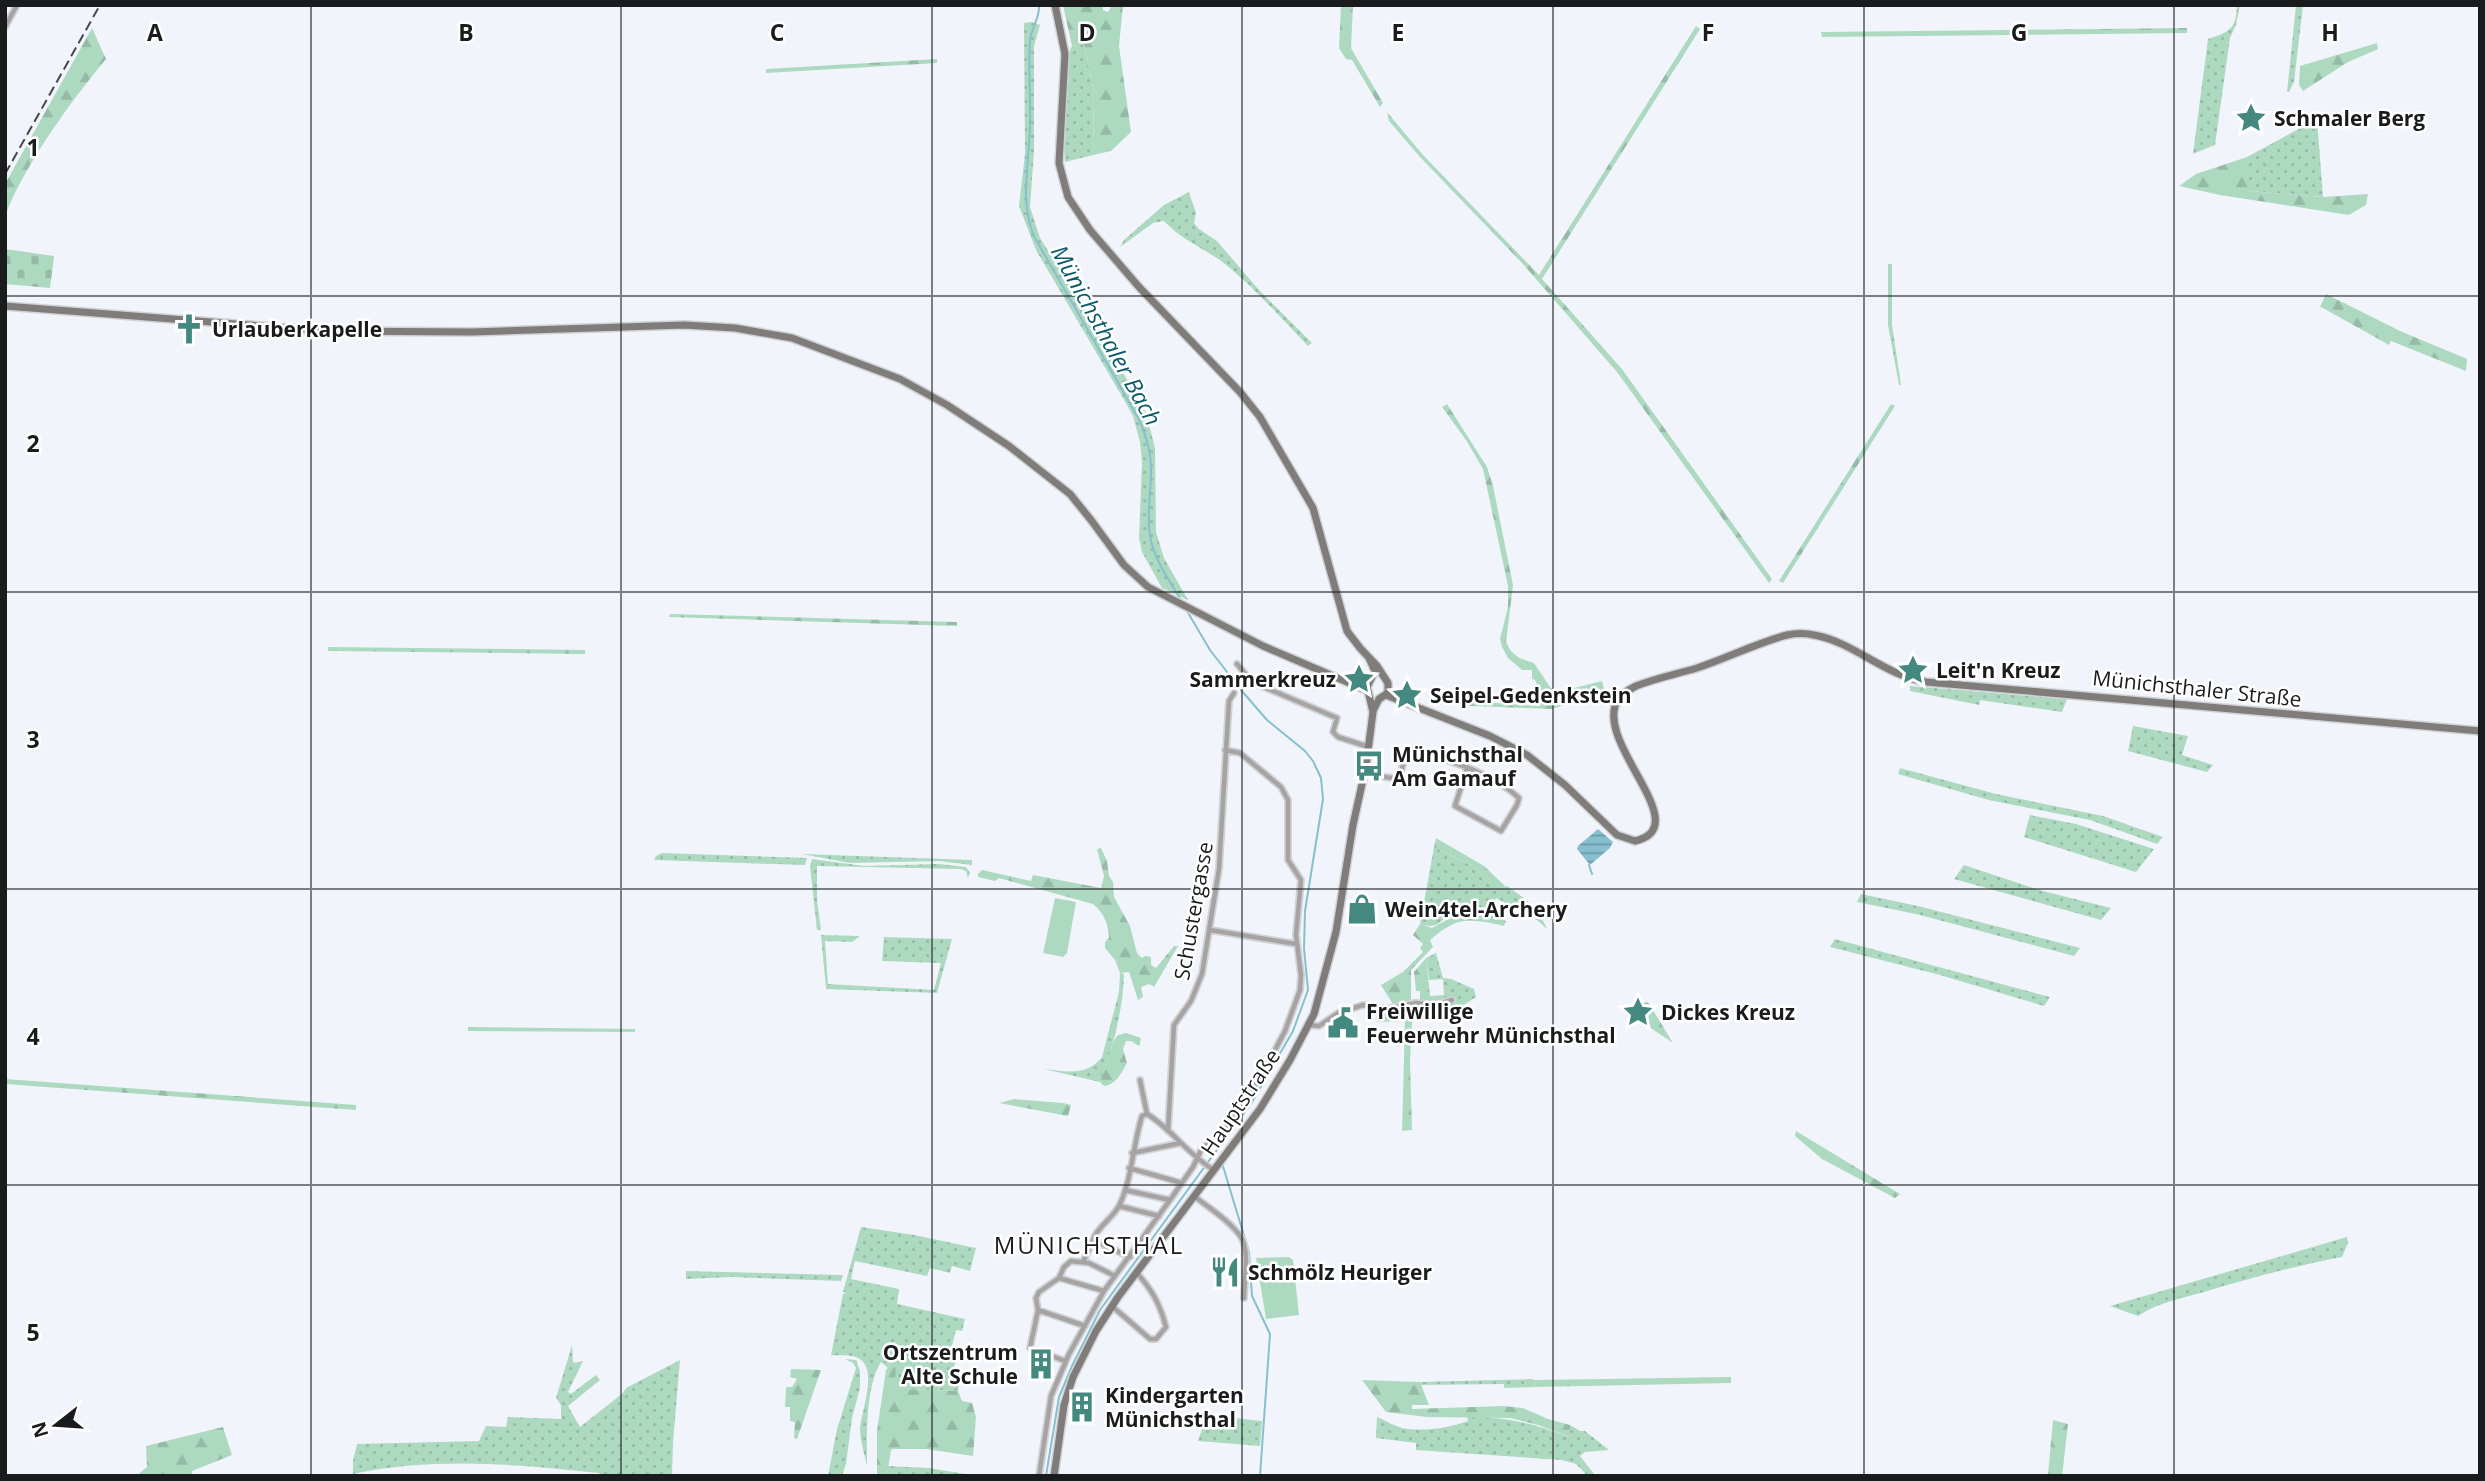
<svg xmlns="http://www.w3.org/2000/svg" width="2485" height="1481" font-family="'Open Sans',sans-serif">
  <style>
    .grass { fill: url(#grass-dots) }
    .forest { fill: url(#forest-firs) }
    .cemetery { fill: url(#cemetery-stones) }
    .green { fill: #aed9c1 }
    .water { fill: url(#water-rules) }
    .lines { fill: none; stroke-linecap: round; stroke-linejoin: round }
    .stream { stroke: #86bfcd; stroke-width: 2 }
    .street-casing { stroke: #cfd2d7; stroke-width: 8 }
    .secondary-casing { stroke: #cfd2d7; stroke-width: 10 }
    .street { stroke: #a6a3a2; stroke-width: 4.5 }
    .secondary { stroke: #807c7a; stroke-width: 7 }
    .rail { stroke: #45474a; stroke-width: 2; stroke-dasharray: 10 5; stroke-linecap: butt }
    .grid { fill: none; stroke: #1a1b1d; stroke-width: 2; stroke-opacity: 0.55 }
    .labels { text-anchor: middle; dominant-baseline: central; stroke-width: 5; stroke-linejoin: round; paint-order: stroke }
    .poi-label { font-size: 21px; font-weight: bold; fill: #1a1b1d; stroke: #fff; text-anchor: start }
    .street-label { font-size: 21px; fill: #1a1b1d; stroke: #fff }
    .water-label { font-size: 23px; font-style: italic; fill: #0a5b6a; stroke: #fff }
    .quarter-label { font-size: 24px; letter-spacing: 2px; fill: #1a1b1d; stroke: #fff }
    .grid-label { font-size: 23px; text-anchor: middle; font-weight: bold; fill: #1a1b1d; stroke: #fff; stroke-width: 5; stroke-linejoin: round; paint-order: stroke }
  </style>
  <defs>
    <pattern id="grass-dots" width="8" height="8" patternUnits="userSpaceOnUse" patternTransform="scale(1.75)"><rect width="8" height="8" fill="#aed9c1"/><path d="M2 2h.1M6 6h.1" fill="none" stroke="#95baa5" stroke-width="1.8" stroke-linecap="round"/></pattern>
    <pattern id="forest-firs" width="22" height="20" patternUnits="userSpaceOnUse" patternTransform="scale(1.75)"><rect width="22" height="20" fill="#aed9c1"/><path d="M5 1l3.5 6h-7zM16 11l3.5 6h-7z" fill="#95baa5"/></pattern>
    <pattern id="cemetery-stones" width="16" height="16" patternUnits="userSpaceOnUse" patternTransform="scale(1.75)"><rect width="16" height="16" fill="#aed9c1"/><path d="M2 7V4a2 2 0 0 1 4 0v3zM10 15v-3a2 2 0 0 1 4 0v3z" fill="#95baa5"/></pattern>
    <pattern id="water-rules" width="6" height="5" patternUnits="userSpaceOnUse" patternTransform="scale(1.75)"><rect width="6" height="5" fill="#86bfcd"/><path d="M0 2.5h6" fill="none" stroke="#6d9aa6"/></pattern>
  </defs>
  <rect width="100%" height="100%" fill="#f1f5fb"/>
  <path class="grass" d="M2237,5H2240L2236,25L2230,38L2215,145L2193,154L2208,39C2229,32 2236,30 2237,5Z
    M2296,5H2303L2294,82L2289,92H2287Z
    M1032,22L1040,25L1034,46V151L1030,207L1040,238L1108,346L1146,413L1155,448L1156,532L1164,558L1188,600L1162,588L1142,552L1139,538L1142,463L1140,442L1133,416L1123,398L1036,250L1019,206L1025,154L1024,23Z
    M1084,44L1094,92L1093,155L1065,162L1063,130L1070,50L1072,46Z
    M2317,119L2323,197L2247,191V157Z
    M1189,192L1196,213L1194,223L1199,229L1217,241L1259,290L1312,343L1308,346C1283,320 1258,292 1230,268C1209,250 1182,241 1164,221L1153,223L1120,247L1124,240L1164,205Z
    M1888,264H1892V325L1901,385H1899L1888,325Z
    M1910,686L2067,699L2062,712L1980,700L1979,705L1910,691Z
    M2133,726L2188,736L2182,755L2213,765L2207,772L2128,751Z
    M1900,768L1996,794L2103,816L2163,837L2157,844L2090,820L1989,800L1898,774Z
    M2030,815L2076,824L2154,849L2136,872L2024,837Z
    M1434,847L1473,866L1502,888L1507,886C1528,901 1536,905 1547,929L1537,920L1496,898L1492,908C1484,908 1473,906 1464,908C1440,913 1444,932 1420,924Z
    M662,853L807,858L805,865L654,860L656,856Z
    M802,854L972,860V865L939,861L850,863Z
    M812,859L864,866L939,864L966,867L970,873L968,878L966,871L960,869L817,866V900L821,930H817L810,866Z
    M1964,865L2039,890L2111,908L2101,920L1954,879Z
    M1861,894L1918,906L2080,948L2074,956L1916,914L1857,902Z
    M821,935L860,936L852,942L825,941L828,984L934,990L941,963L882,961L884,937L952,939L937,993L826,989Z
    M1835,939L2050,997L2044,1006L1940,975L1830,947Z
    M1436,953L1443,978L1451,979L1474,989L1476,997L1457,1009L1445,1010L1443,979L1429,980L1426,958Z
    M1120,973L1124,974C1123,1011 1113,1047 1100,1082L1044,1069C1065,1071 1087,1077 1102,1057L1119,992Z
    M861,1227L914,1235L976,1248L970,1271L952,1266L950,1273L930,1268L927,1276L855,1261L851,1279L899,1289L897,1304L965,1319L962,1331L956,1330L950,1353L957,1356L951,1378L960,1380L958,1391L904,1389L895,1383L893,1362L888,1368L881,1362C865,1387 867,1438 867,1467C865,1455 860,1441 860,1429C861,1412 879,1368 858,1358C850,1354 839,1356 831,1355L843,1294L847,1293L843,1292Z
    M2347,1237L2348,1243L2342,1257C2295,1266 2250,1278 2204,1292C2182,1298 2157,1303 2138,1316L2110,1306Z
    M686,1271L843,1275L841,1281L731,1277L686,1279Z
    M572,1345L573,1362L575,1363L583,1361L568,1392L571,1394L596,1375L600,1380L568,1406L580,1427L623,1393L626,1388L680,1360L673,1442L672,1476H600L599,1473C518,1464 434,1457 353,1474V1461L357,1444L479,1441L486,1426L506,1427L508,1417L561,1419V1405L556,1398Z
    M845,1359L856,1360L860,1371V1388L852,1418L846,1464L842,1476H828L837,1429L856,1368L853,1363Z
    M1531,1379L1535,1380L1536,1387L1504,1388V1384L1421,1385L1420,1382Z
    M1207,1415L1262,1421L1260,1446L1198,1441Z
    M1467,1416C1508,1418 1531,1422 1569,1437L1570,1425L1580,1431H1585L1609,1450L1585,1452L1580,1456L1594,1474H1621V1476H1588L1576,1464L1562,1460L1416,1450V1443L1376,1438L1377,1417C1385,1420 1394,1426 1402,1428C1423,1432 1449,1428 1468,1421Z
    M888,1466L929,1468L971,1475L887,1476Z"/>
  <path class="forest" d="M1063,5H1103V10L1108,12L1112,5H1123L1119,46L1131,132L1111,151L1093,155L1094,92L1084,44L1072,46Z
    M1341,5H1353L1351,48L1383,103L1380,107L1352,60L1346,59L1339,48Z
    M1696,26L1700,29L1542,279L1622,369L1772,579L1769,583L1617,372L1522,263L1420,157L1389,121L1387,112L1423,155L1539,275Z
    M92,28L106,59C77,94 52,128 29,167C20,183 11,199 5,217V184Z
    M2187,28V33L1822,37L1821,32Z
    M2377,43L2378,49L2348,62L2303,91L2299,85L2300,66Z
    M937,59V63L766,73V69Z
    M2247,157L2248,191L2323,197L2368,194L2366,205L2349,215L2220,195L2179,186L2196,174Z
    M2326,294L2400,331L2467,359L2466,371L2391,341L2389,345L2323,308L2320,307Z
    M1447,404L1487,467L1493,486L1513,585L1506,642L1511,651L1519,658L1534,663L1550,687L1558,692L1602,681L1605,692L1552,709L1471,706L1439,701V699L1540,706L1542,696L1535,680L1532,679V670H1522L1508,658L1502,647L1500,639L1508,607V586L1483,469L1466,440L1442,407Z
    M1891,404L1895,406L1783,583L1779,581Z
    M670,614L957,622V626L669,617Z
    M328,647L585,650V654L328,651Z
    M1436,838L1484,866L1505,886L1502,889L1473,866L1434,847Z
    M1101,848L1107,861L1109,876L1113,882L1114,897L1130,926L1137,953L1142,958L1145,956L1151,957V965L1156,968L1174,946H1178L1154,987L1149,984L1141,987L1143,997L1138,1000L1129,972L1120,973L1115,960L1105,948V942L1109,938C1108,923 1104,913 1093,904L999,878L995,881L978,877V874L982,870L1031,881L1033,875L1101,888L1104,876L1097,849Z
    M1477,911H1491V914L1506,921L1504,926C1469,918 1458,916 1430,940L1433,947L1411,970V1002L1394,1006L1381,985L1403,972L1423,952L1420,948L1423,944L1413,935L1420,924L1432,928L1461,912Z
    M1426,958L1430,996L1444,995L1445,1010L1425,1014L1423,1003L1420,1001V991H1416L1414,972Z
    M1648,1002L1673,1043L1621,1008Z
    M1413,1006L1410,1062L1412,1130L1402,1131L1405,1021L1377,1022L1376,1015Z
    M468,1027L635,1029V1032L468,1031Z
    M1126,1033L1141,1038L1139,1046L1131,1041H1126L1123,1049L1127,1063C1122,1072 1116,1085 1104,1086L1100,1082L1114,1040L1118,1035Z
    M5,1079L356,1105V1110L5,1084Z
    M1014,1099L1063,1103L1071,1105L1068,1116L999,1103Z
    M1796,1131L1900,1194L1895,1198L1822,1159L1795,1136Z
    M893,1362L896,1363L895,1382L904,1389L958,1391L962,1401L972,1403L976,1417L973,1456L926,1449H894L891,1450L887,1476H877V1431L886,1370Z
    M791,1369L821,1370L797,1439L794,1438L795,1422L790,1421V1407H785L786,1387H792L797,1379L790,1377Z
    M1731,1377V1383L1536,1387L1535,1380Z
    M1362,1380L1420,1382L1429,1405H1412V1409L1503,1406L1523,1408L1548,1419L1570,1425V1437L1538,1425L1510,1418L1427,1417L1386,1412Z
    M2053,1420L2068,1424L2062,1476H2048V1474Z
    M223,1427L232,1455L192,1471V1476H136L147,1467L146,1446Z"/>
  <path class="cemetery" d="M5,249L54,256L50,288L5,284Z"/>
  <path class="green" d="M1055,898L1076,902L1067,953L1063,957L1043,953Z
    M1289,1257L1293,1260L1299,1315L1266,1319L1256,1258Z"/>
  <path class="water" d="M1598,829L1613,842L1610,848L1590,865L1577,849L1578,846Z"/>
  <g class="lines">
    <path class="stream" d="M1039,5C1040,19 1031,28 1030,41C1028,69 1031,98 1030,127C1029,164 1019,204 1035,238L1140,421C1146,437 1151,452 1151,469C1151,493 1146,518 1151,541C1156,562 1170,582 1181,600
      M1589,865L1592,874
      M1222,1163L1249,1252L1252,1296L1270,1334L1260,1476
      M1046,1476L1059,1397L1072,1366L1100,1310L1252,1102L1293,1031L1308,990L1304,948L1305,911L1323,799L1321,778L1313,761L1305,751L1267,720L1241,690L1210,650L1187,611"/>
    <g class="street-casing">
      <path id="street" d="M5,27L17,5
        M1237,664L1252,682L1337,718L1333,732L1338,737L1369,747
        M1364,774L1399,779L1406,754L1413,749C1449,761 1491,772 1519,798L1517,805L1501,831L1455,806L1467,768
        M1210,930L1296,944
        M1309,1025L1319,1026L1338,1013L1363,1005L1385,1009L1416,1003L1435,1005L1452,1000
        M1140,1080L1147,1114
        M1147,1114C1172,1129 1188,1155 1214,1170
        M1168,1131L1174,1025L1191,1001L1202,974L1219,869L1229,701L1234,693
        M1132,1153L1181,1143
        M1129,1168L1182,1183
        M1125,1190L1170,1200
        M1194,1196C1209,1208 1230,1221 1241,1237C1250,1252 1244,1281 1244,1298
        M1119,1206L1159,1216
        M1130,1257L1093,1240C1097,1227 1112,1219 1119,1206C1132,1180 1133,1144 1142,1116L1147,1114
        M1083,1262L1093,1240
        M1059,1278L1104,1291
        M1113,1307L1150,1339H1156L1166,1327C1160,1304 1152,1290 1137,1273
        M1038,1310L1085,1326
        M1065,1361L1030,1348L1038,1310L1036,1298L1039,1292L1059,1278L1064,1267L1071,1261L1089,1263L1115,1276
        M1039,1476L1051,1396L1069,1354L1104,1291L1170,1200L1193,1167L1202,1148L1220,1137L1262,1075L1285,1031L1300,990L1301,975L1296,935L1301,880L1288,860V800L1281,787L1240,753L1225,750"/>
    </g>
    <g class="secondary-casing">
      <path id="secondary" d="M1055,5L1065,54L1059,163L1068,197L1090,230L1139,287L1240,392L1260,417L1313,508L1347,631L1360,648L1377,666L1388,683V693L1379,699L1373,711
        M5,306L325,331L472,332L684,325L735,328L792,338L900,379L947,405L1009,446L1070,494L1091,520L1124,565L1148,587L1263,646L1368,691
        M1386,695L1490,736L1527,755L1565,785L1617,835L1635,841C1699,826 1589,740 1619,698C1623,693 1630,689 1636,686C1656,678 1677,674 1697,668C1727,658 1757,643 1787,635C1796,633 1805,633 1814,635C1854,642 1885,676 1926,682L2480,731
        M1054,1476L1064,1405L1073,1377L1096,1331L1118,1297L1260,1109L1290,1060L1314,1014L1336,932L1353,825L1366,766L1373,712L1367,687L1375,671L1369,658"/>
    </g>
    <use href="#street" class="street"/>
    <use href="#secondary" class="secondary"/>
    <path class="rail" d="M5,174L100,5"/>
  </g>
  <path class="grid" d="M311,5V1476M621,5V1476M932,5V1476M1242,5V1476M1553,5V1476M1864,5V1476M2174,5V1476M5,296H2480M5,592H2480M5,889H2480M5,1185H2480"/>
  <defs>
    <g id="sight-bare" transform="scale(2.415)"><path d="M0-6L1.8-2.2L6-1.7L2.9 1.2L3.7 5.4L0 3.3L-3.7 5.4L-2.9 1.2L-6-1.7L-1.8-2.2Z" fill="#438980" stroke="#fff" stroke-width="2.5" paint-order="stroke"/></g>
    <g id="church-bare" transform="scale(2.415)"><path d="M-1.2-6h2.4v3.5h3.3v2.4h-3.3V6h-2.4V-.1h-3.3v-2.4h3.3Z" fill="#438980" stroke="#fff" stroke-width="2.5" paint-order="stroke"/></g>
    <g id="bus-bare" transform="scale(2.415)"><path d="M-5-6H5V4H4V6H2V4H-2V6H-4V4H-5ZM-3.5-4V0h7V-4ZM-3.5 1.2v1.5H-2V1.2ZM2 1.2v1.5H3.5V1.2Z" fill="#438980" stroke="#fff" stroke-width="2.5" paint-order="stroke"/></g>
    <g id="shop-bare" transform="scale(2.415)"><path d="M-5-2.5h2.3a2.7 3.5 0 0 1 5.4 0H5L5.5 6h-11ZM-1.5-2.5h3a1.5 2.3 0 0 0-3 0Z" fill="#438980" stroke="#fff" stroke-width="2.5" paint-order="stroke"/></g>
    <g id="civic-bare" transform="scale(2.415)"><path d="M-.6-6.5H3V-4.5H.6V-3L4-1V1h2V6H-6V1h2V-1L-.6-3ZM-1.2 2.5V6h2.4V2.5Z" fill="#438980" stroke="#fff" stroke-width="2.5" paint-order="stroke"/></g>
    <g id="restaurant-bare" transform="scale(2.415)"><path d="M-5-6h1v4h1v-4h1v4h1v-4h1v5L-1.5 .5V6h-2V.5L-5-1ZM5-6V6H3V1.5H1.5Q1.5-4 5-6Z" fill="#438980" stroke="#fff" stroke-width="2.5" paint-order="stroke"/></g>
    <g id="building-bare" transform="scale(2.415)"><path d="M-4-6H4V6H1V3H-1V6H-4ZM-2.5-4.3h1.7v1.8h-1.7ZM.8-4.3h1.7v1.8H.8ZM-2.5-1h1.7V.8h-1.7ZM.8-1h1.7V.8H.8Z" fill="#438980" stroke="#fff" stroke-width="2.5" paint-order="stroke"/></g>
  </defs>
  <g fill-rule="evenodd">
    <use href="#sight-bare" x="2251" y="118"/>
    <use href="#church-bare" x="189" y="329"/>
    <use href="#sight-bare" x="1913" y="670"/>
    <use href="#sight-bare" x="1359" y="679"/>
    <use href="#sight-bare" x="1407" y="695"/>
    <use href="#bus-bare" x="1369" y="766"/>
    <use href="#shop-bare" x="1362" y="909"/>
    <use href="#sight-bare" x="1638" y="1012"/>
    <use href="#civic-bare" x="1343" y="1023"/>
    <use href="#restaurant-bare" x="1225" y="1272"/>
    <use href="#building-bare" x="1041" y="1364"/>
    <use href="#building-bare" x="1082" y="1407"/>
  </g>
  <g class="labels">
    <g class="poi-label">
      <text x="2274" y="118">Schmaler Berg</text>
      <text x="212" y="329">Urlauberkapelle</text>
      <text x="1936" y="670">Leit'n Kreuz</text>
      <text x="1336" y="679" text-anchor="end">Sammerkreuz</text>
      <text x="1430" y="695">Seipel-Gedenkstein</text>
      <text x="1392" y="754">Münichsthal<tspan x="1392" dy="24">Am Gamauf</tspan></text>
      <text x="1385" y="909">Wein4tel-Archery</text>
      <text x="1366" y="1011">Freiwillige<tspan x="1366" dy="24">Feuerwehr Münichsthal</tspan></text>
      <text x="1661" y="1012">Dickes Kreuz</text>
      <text x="1248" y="1272">Schmölz Heuriger</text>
      <text x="1018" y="1352" text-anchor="end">Ortszentrum<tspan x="1018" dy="24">Alte Schule</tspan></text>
      <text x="1105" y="1395">Kindergarten<tspan x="1105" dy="24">Münichsthal</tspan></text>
    </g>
    <g class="street-label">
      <text transform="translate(2197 688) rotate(6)">Münichsthaler Straße</text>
      <text transform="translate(1193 911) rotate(-80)">Schustergasse</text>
      <text transform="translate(1240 1102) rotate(-56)">Hauptstraße</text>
    </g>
    <g class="water-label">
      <text transform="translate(1107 335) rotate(61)">Münichsthaler Bach</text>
    </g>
    <g class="quarter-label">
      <text x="1089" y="1244">MÜNICHSTHAL</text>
    </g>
  </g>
  <g class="grid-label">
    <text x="155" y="41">A</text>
    <text x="466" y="41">B</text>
    <text x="777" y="41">C</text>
    <text x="1087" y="41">D</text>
    <text x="1398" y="41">E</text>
    <text x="1708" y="41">F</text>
    <text x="2019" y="41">G</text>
    <text x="2330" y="41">H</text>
    <text x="33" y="156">1</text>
    <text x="33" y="452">2</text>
    <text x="33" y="748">3</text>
    <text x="33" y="1045">4</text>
    <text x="33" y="1341">5</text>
  </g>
  <rect width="2485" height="1481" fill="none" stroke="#1a1b1d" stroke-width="14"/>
  <g transform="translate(56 1425) rotate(253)" stroke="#ffffff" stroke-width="5" paint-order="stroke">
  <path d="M0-5L12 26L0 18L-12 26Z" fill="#1a1b1d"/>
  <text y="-10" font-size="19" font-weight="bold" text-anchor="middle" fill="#1a1b1d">N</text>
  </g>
</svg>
